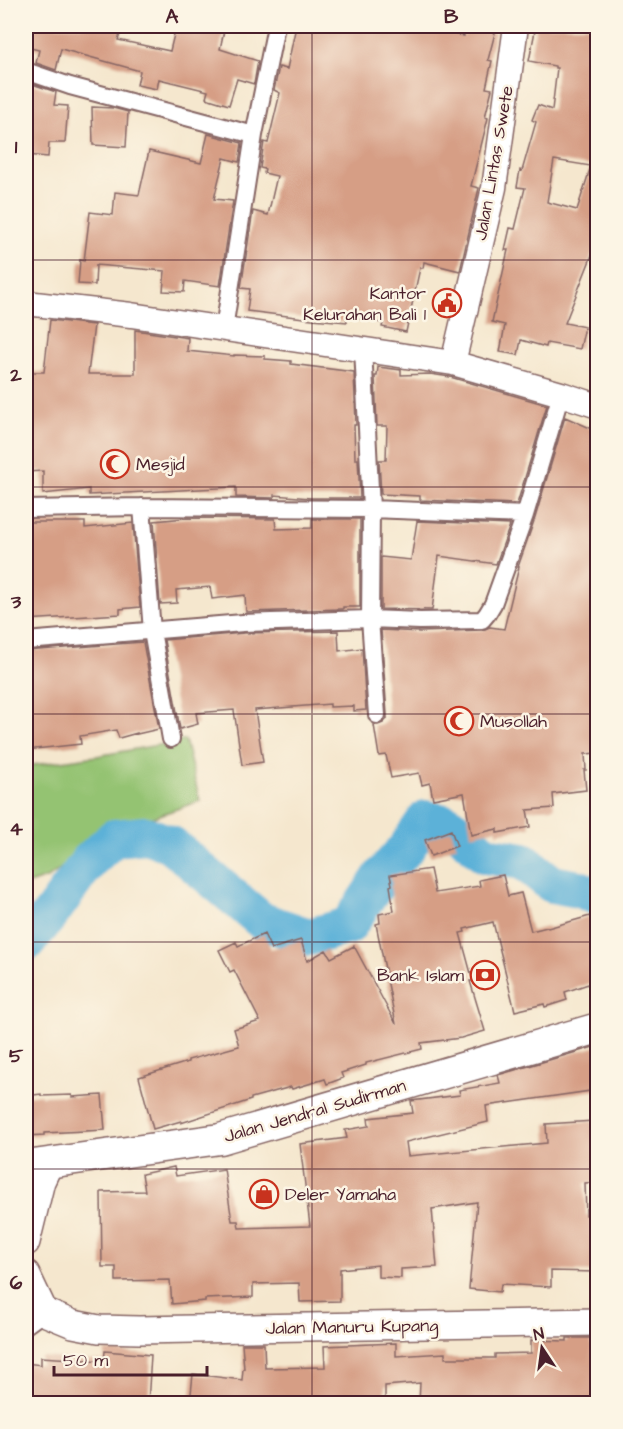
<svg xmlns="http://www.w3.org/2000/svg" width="623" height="1429" font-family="'Architects Daughter',sans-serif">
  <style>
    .green { fill: #94c372; stroke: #6f714e; stroke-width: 1.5 }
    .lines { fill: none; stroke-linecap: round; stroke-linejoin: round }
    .river { stroke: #5bb1d8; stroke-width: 38 }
    .building { fill: #d69e85; fill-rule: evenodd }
    .street-casing { stroke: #866564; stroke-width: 20 }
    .secondary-casing { stroke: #866564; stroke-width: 27 }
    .primary-casing { stroke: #866564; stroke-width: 30 }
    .highway-casing { stroke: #866564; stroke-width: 33 }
    .street { stroke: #fff; stroke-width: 16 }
    .secondary { stroke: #fff; stroke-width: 24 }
    .primary { stroke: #fff; stroke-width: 27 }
    .highway { stroke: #fff; stroke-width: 30 }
    .grid { fill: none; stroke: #4a1f2b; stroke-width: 1.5; stroke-opacity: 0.55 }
    .labels { text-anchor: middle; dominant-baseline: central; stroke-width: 5; stroke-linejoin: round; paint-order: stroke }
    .street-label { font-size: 18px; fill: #4a1f2b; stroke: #fcf5e5 }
    .poi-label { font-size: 18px; fill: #4a1f2b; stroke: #fcf5e5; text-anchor: start }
    .neatline { fill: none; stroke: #4a1f2b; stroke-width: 2 }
    .grid-label { font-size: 20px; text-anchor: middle; font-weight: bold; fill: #4a1f2b }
  </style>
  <rect width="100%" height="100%" fill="#fcf5e5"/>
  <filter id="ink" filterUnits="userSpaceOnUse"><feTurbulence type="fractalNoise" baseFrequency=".0167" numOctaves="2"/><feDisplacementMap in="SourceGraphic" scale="12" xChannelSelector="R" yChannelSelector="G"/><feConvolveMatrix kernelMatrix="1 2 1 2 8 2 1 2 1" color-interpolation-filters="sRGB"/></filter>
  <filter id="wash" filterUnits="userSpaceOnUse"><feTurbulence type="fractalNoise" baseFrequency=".008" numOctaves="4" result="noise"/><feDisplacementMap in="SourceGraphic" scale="24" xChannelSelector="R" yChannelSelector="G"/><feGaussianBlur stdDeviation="1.35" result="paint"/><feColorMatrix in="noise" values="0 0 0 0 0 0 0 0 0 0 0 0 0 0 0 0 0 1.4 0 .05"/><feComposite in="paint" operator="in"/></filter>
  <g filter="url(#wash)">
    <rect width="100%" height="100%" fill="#f5e7ce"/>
    <path class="green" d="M185,740L200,801L145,820L97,842L49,877L26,885V766L97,756Z"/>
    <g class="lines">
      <path class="river" d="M26,943L50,915L89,861L114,838L146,835L170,844L262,921L309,937L348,926L381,877L407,847L426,819L449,824L486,855L523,861L552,884L579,889L598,897"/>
    </g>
    <g id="blocks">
      <path class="building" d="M26,26H123L118,40L170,51L176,26H225L220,49L258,61L254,84L237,79L229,105L206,98L208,91L159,79L157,89L137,85L140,71L61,49L56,70L36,63L39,50L26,47Z
        M296,26H425L424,28L464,36L466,26L495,33L488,60L492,61L486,88L492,89L485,117L488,118L471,186L479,188L460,271L424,262L423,268H420L406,332L382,327L383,323L347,317V322L312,319L247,311L250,289L241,288L253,211L268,215L277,176L264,173L265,169L260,168L264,142L268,143L280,93L274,90L279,67L287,69Z
        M536,26H597V251L594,250L565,323L585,327L580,349L547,343L546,347L521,340L518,355L500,352L505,325L492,322L508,250H505L510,228L515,229L525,188L517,187L520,170L522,171L536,122L532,120L538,105L552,110L557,68H555V66L529,61ZM554,160L591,166L577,210L547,202Z
        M32,84L56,92L54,105L68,106L65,143H49L48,157L26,155V89H31Z
        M92,107L113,108L128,112L126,147L93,145Z
        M208,134L242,143L239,162L224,158L214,199L233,201L220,286L185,281L184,292L163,291L165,271L96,265L95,285L78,284L80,260L84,261L90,212L113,215L115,192L139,195L149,151L201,163Z
        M50,320L94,325L88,374H135V330L188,338L187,351L234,356V355L265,356V359L291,361V364L354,372L356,425H354L355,459H358L360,498H311L274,495V498L236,497V487L89,495V489L43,494V471L26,472V372H44Z
        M378,367L401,370V375L430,374L450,377L547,405L517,504L420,500V496L381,494L379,460H386L387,426H377L375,376H377Z
        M565,417L597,431V753L585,754L586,770H584L586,790L553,794L554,808L527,810L530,827L497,833V829L471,835L464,793L433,799L430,783L422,785L419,773L391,778L386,755L379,756L374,725H378L383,723L387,719V714L381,630L420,632L482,630L490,627L504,629L519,567H518L535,518Z
        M186,518L275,519L276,529L312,528V519H360V607H343V609H341L246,612L245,595L212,599L210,587L176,590L177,603L160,604L154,521Z
        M417,521L510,525L496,564L439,556L432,610L381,609V557L411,560Z
        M26,522H85V528L133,523L140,607L120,609V614L26,620Z
        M338,631L339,651L362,648L366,710L354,711V706L330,707V704L255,710L263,762L242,765L234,710L196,713L198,724L180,729L164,640L244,633Z
        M143,642L159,729L137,734V733L119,738L116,730L80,736L81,744L26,750V651Z
        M451,830L457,846L431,856L425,840Z
        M430,869L435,893L480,886L479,880L503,875L508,896L521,893L531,931L547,927L548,928L590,916L591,919L597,917V981L565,992L567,1000L545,1007L544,1004L515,1011L493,922L464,929L465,932L460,933L473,981H470L485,1031L461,1038L421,1043L422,1049L366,1063V1065L341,1073L343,1078L327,1084L325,1079L292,1089L291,1087L251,1098V1100L181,1123V1121L153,1129L139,1077L188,1062V1060L239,1046L234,1029L260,1021L234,970L230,972L219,950L236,942L238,946L264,934L271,949L301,940L307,961L326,950L331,958L354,946L396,1024L376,924L380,923L379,914L394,911L390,886L392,885L390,875Z
        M597,1046V1090L486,1106L488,1122L406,1142L408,1156L547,1143L546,1124L594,1121L597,1182L585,1183L586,1215H597V1272L551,1271V1287L501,1284L500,1292L469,1289L477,1202L432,1209L437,1267L401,1269V1278L378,1277V1265L340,1269V1301L300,1302L299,1283L253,1284V1297L205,1299V1301L172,1304L170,1280L116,1281V1267H102L101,1192L145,1191L142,1174L174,1167L176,1176L224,1169L232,1221H238L239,1228L310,1226L300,1144L347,1138L345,1130L369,1126L368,1118L413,1113L411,1101L460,1095L459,1090L500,1083L498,1075Z
        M41,1094V1096L72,1095V1097L102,1095L105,1130L44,1133V1135L26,1136V1096Z
        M567,1338H591V1345H597V1404H419L420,1383L385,1386V1404H190L193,1374L242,1380L243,1369H244L242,1344H264L265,1368L325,1367L324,1346L396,1343V1356L445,1353V1358H495V1354L531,1353V1340L567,1341Z
        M105,1351L151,1355L148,1404H26V1363L41,1365V1357L104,1361Z"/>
    </g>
  </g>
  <g filter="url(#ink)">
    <use href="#blocks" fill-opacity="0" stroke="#866564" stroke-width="1.5"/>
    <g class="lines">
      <g class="street-casing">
        <path id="street" d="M26,71L70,86L254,135
          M224,329L254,135L276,26
          M363,348L371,509L370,619L377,715
          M142,507L152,631L171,739
          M26,509L142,507L371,509L525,515L561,394
          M26,641L243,623L370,619L420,621L482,620L487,614L493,604L525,515
          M26,1325L44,1312"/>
      </g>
      <g class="secondary-casing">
        <path id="secondary" d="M26,303L131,315L453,363L561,394L598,406
          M453,363L494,188L516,26"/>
      </g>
      <g class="primary-casing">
        <path id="primary" d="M26,1242L41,1181L49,1164
          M26,1274L44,1312L73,1324L99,1329L139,1330L598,1322"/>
      </g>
      <g class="highway-casing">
        <path id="highway" d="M26,1166L220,1139L598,1028"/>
      </g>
      <use href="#street" class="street"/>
      <use href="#secondary" class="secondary"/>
      <use href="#primary" class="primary"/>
      <use href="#highway" class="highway"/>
    </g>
  </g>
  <path class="grid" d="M312,26V1404M26,260H598M26,487H598M26,714H598M26,942H598M26,1169H598"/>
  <defs>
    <g id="civic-ring" transform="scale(1.5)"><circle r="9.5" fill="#fcf5e5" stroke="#c8321e" stroke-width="1.5"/><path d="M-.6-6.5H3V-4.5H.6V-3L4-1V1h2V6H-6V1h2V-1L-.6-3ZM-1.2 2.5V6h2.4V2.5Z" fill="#c8321e"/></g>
    <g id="mosque-ring" transform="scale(1.5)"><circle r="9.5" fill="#fcf5e5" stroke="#c8321e" stroke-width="1.5"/><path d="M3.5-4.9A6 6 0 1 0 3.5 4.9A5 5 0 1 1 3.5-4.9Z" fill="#c8321e"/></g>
    <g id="bank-ring" transform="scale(1.5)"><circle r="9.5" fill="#fcf5e5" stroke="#c8321e" stroke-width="1.5"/><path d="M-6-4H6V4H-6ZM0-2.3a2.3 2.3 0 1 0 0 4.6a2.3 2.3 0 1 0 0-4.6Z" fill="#c8321e"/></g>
    <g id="shop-ring" transform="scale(1.5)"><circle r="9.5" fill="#fcf5e5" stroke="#c8321e" stroke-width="1.5"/><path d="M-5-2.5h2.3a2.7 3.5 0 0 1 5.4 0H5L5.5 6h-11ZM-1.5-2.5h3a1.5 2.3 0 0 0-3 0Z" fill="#c8321e"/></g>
  </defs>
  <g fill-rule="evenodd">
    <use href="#civic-ring" x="447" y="303"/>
    <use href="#mosque-ring" x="115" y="464"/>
    <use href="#mosque-ring" x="459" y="721"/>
    <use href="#bank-ring" x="485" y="975"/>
    <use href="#shop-ring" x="264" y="1194"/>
  </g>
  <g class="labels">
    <g class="street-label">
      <text transform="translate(494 163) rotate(-80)">Jalan Lintas Swete</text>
      <text transform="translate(315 1111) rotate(-16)">Jalan Jendral Sudirman</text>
      <text transform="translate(352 1327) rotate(-1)">Jalan Manuru Kupang</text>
    </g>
    <g class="poi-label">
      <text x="426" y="293" text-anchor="end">Kantor<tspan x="426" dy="21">Kelurahan Bali 1</tspan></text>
      <text x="136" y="464">Mesjid</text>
      <text x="480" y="721">Musollah</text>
      <text x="464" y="975" text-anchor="end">Bank Islam</text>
      <text x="285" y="1194">Deler Yamaha</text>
    </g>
  </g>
  <rect width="623" height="1429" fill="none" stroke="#fcf5e5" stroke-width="66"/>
  <g transform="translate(542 1348) rotate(347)" stroke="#fcf5e5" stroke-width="4.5" paint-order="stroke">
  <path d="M0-4.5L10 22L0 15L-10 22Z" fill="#4a1f2b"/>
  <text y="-9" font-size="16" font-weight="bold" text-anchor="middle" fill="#4a1f2b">N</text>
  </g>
  <path d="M54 1366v9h153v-9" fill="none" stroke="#4a1f2b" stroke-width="3"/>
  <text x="63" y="1366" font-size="18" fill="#4a1f2b" stroke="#fcf5e5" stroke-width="4.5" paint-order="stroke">50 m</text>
  <rect x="33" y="33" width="557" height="1363" class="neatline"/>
  <g class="grid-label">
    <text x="172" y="23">A</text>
    <text x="451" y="23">B</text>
    <text x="16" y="153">1</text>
    <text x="16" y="381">2</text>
    <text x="16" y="608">3</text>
    <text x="16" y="835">4</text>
    <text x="16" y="1062">5</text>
    <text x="16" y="1289">6</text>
  </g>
</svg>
